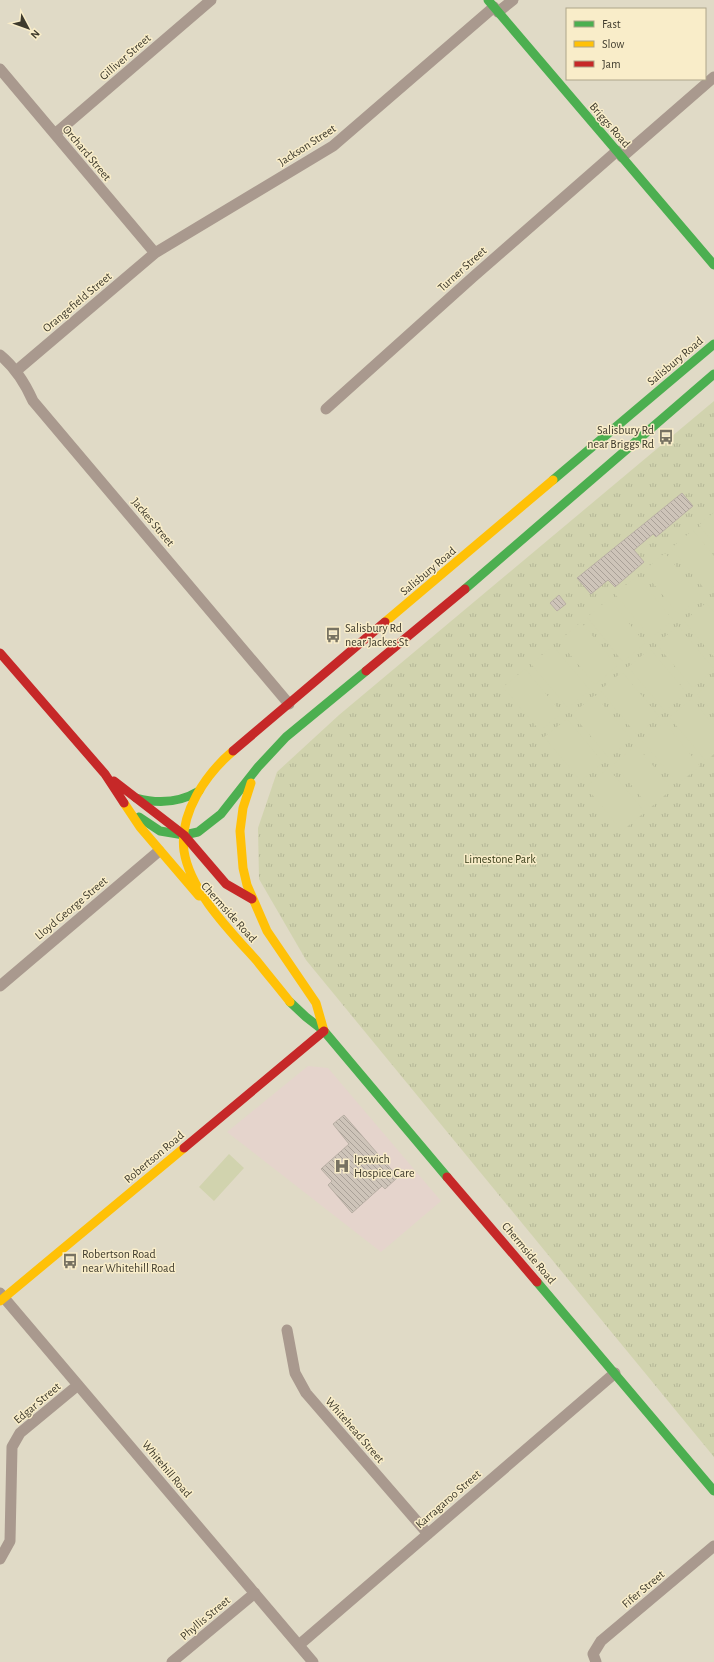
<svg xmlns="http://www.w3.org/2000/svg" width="714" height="1662" font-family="'Alegreya Sans',sans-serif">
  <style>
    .medical { fill: #e5d4cc }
    .grass { fill: url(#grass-tufts) }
    .pitch { fill: #d1d3ae }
    .building { fill: url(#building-back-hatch); stroke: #b9afa4 }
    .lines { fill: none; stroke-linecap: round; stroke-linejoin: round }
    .street { stroke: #a9998e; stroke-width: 11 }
    .fast { stroke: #4caf50; stroke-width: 9 }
    .slow { stroke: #ffc107; stroke-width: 9 }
    .jam { stroke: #c62828; stroke-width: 9 }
    .labels { text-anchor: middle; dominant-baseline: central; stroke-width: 3; stroke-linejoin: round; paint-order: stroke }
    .street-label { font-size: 12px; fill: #3e3a2c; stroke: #f9edc9 }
    .poi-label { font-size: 12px; fill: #3e3a2c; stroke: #f9edc9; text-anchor: start }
    .park-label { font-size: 12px; fill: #373c18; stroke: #f9edc9 }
  </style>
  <defs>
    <pattern id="grass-tufts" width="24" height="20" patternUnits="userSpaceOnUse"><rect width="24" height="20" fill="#d1d3ae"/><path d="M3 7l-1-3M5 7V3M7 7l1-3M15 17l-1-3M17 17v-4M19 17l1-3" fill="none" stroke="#b4b696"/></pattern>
    <pattern id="building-back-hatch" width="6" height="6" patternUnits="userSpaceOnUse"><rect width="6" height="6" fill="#cec4b9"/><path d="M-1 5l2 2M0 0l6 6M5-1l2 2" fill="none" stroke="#a9a097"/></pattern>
  </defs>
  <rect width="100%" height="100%" fill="#e0dac6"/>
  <path class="medical" d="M308,1066L328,1068L441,1201L381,1252L227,1132Z"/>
  <path class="grass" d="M714,401V1457L306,960L259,879L258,828L277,772L339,715Z"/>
  <path class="pitch" d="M714,512V544L699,525Z
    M693,530L714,556V586L707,592L671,548Z
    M665,553L701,597L679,615L643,571Z
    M637,576L673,620L651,638L615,594Z
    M609,599L645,643L623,662L587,617Z
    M706,603L714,612V657L684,621Z
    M581,622L617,666L595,685L559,641Z
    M678,626L714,669L693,688L656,644Z
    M553,646L590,690L568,708L531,664Z
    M650,649L687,693L665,711L628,667Z
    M525,669L562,713L540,731L503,687Z
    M622,672L659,716L637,735L600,690Z
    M714,680V714L697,694Z
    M595,695L631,739L609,758L572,714Z
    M692,699L714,726V754L706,761L669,717Z
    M567,719L603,762L581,781L544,737Z
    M664,722L700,766L678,784L642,740Z
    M636,745L672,789L650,808L614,764Z
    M608,768L645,812L622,831L586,787Z
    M229,1154L244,1168L214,1201L199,1187Z"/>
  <path class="building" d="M682,493L693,506L656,537L653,534L634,550L644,562L615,587L608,580L591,594L577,578Z
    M559,595L566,604L557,611L550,603Z
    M344,1115L398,1177L385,1189L382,1186L352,1213L328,1185L332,1181L321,1169L349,1144L333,1124Z"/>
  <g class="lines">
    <path class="street" d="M498,12L513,0
      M0,69L155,253
      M55,134L211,0
      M622,157L714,77
      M0,355C16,368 25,383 33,401L289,704
      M16,371L155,253L333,146L494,7
      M326,409L473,277L617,151
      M0,986L159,851
      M0,1293L313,1662
      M287,1330L295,1373L306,1393L428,1534
      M0,1559L10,1541L12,1447L20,1433L78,1385
      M299,1645L615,1373
      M172,1662L255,1593
      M596,1662L593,1654L601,1641L714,1546"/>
    <path class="fast" d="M488,0L714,265
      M553,480L714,344
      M465,589L714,374
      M136,798C158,804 179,803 199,791
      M139,817L160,831L184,835
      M184,835L198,832L221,814L258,767L286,737L366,671
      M290,1002L306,1017L324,1031L447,1177
      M537,1282L714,1491"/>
    <path class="slow" d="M385,622L553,480
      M233,751C206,774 179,813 184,851C190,891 231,932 257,961C268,975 279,988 290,1002
      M251,783L243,808L240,831L243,868L247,885L267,931L316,1003L324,1031
      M124,803L140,827L199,896
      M0,1301L184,1148"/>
    <path class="jam" d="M0,653L105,774L124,803
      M366,671L465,589
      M233,751L385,622
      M114,781L184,835
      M184,835L226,884L252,899
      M184,1148L324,1031
      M447,1177L537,1282"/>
  </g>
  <defs>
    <g id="bus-bare" transform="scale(1.2)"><path d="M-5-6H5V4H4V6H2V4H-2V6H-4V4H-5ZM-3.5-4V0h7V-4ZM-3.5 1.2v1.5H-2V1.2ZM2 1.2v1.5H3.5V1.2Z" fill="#777262" stroke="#f9edc9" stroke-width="2.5" paint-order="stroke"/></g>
    <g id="hospital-bare" transform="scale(1.2)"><path d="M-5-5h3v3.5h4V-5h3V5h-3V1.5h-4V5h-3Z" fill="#777262" stroke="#f9edc9" stroke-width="2.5" paint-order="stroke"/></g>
  </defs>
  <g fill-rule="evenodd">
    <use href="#bus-bare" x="666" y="437"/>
    <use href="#bus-bare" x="333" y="635"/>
    <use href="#hospital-bare" x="342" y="1166"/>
    <use href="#bus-bare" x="70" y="1261"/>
  </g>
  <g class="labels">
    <g class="street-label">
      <text transform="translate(125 57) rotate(-41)">Gilliver Street</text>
      <text transform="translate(610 125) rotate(49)">Briggs Road</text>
      <text transform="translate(307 145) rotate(-33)">Jackson Street</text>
      <text transform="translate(87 153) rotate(50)">Orchard Street</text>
      <text transform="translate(462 269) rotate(-42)">Turner Street</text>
      <text transform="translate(77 302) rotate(-40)">Orangefield Street</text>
      <text transform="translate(675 361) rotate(-40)">Salisbury Road</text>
      <text transform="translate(153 522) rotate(50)">Jackes Street</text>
      <text transform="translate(428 571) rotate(-40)">Salisbury Road</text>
      <text transform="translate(71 908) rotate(-40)">Lloyd George Street</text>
      <text transform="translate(229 912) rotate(48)">Chermside Road</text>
      <text transform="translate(154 1157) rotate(-40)">Robertson Road</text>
      <text transform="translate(529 1253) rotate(50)">Chermside Road</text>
      <text transform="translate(37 1403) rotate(-40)">Edgar Street</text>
      <text transform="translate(355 1430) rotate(49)">Whitehead Street</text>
      <text transform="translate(167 1469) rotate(50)">Whitehill Road</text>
      <text transform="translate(448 1499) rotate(-41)">Karragaroo Street</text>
      <text transform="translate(643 1589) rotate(-40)">Fifer Street</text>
      <text transform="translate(205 1618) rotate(-40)">Phyllis Street</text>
    </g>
    <g class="poi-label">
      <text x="654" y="430" text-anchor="end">Salisbury Rd<tspan x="654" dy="14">near Briggs Rd</tspan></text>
      <text x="345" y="628">Salisbury Rd<tspan x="345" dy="14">near Jackes St</tspan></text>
      <text x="354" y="1159">Ipswich<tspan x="354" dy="14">Hospice Care</tspan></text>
      <text x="82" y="1254">Robertson Road<tspan x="82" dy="14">near Whitehill Road</tspan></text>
    </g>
    <g class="park-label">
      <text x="500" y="859">Limestone Park</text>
    </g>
  </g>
  <rect x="566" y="8" width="140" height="72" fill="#f9edc9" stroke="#aea58a"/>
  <rect x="574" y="21" width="20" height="6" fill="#4caf50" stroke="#aea58a"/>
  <text x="602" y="28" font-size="12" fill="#3e3a2c">Fast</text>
  <rect x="574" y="41" width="20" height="6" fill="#ffc107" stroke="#aea58a"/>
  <text x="602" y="48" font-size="12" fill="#3e3a2c">Slow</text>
  <rect x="574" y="61" width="20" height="6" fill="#c62828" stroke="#aea58a"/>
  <text x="602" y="68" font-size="12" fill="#3e3a2c">Jam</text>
  <g transform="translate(28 28) rotate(131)" stroke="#f9edc9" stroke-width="3" paint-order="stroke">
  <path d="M0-3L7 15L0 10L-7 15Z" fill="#3e3a2c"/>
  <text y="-6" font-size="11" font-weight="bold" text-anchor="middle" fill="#3e3a2c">N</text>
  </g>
</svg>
